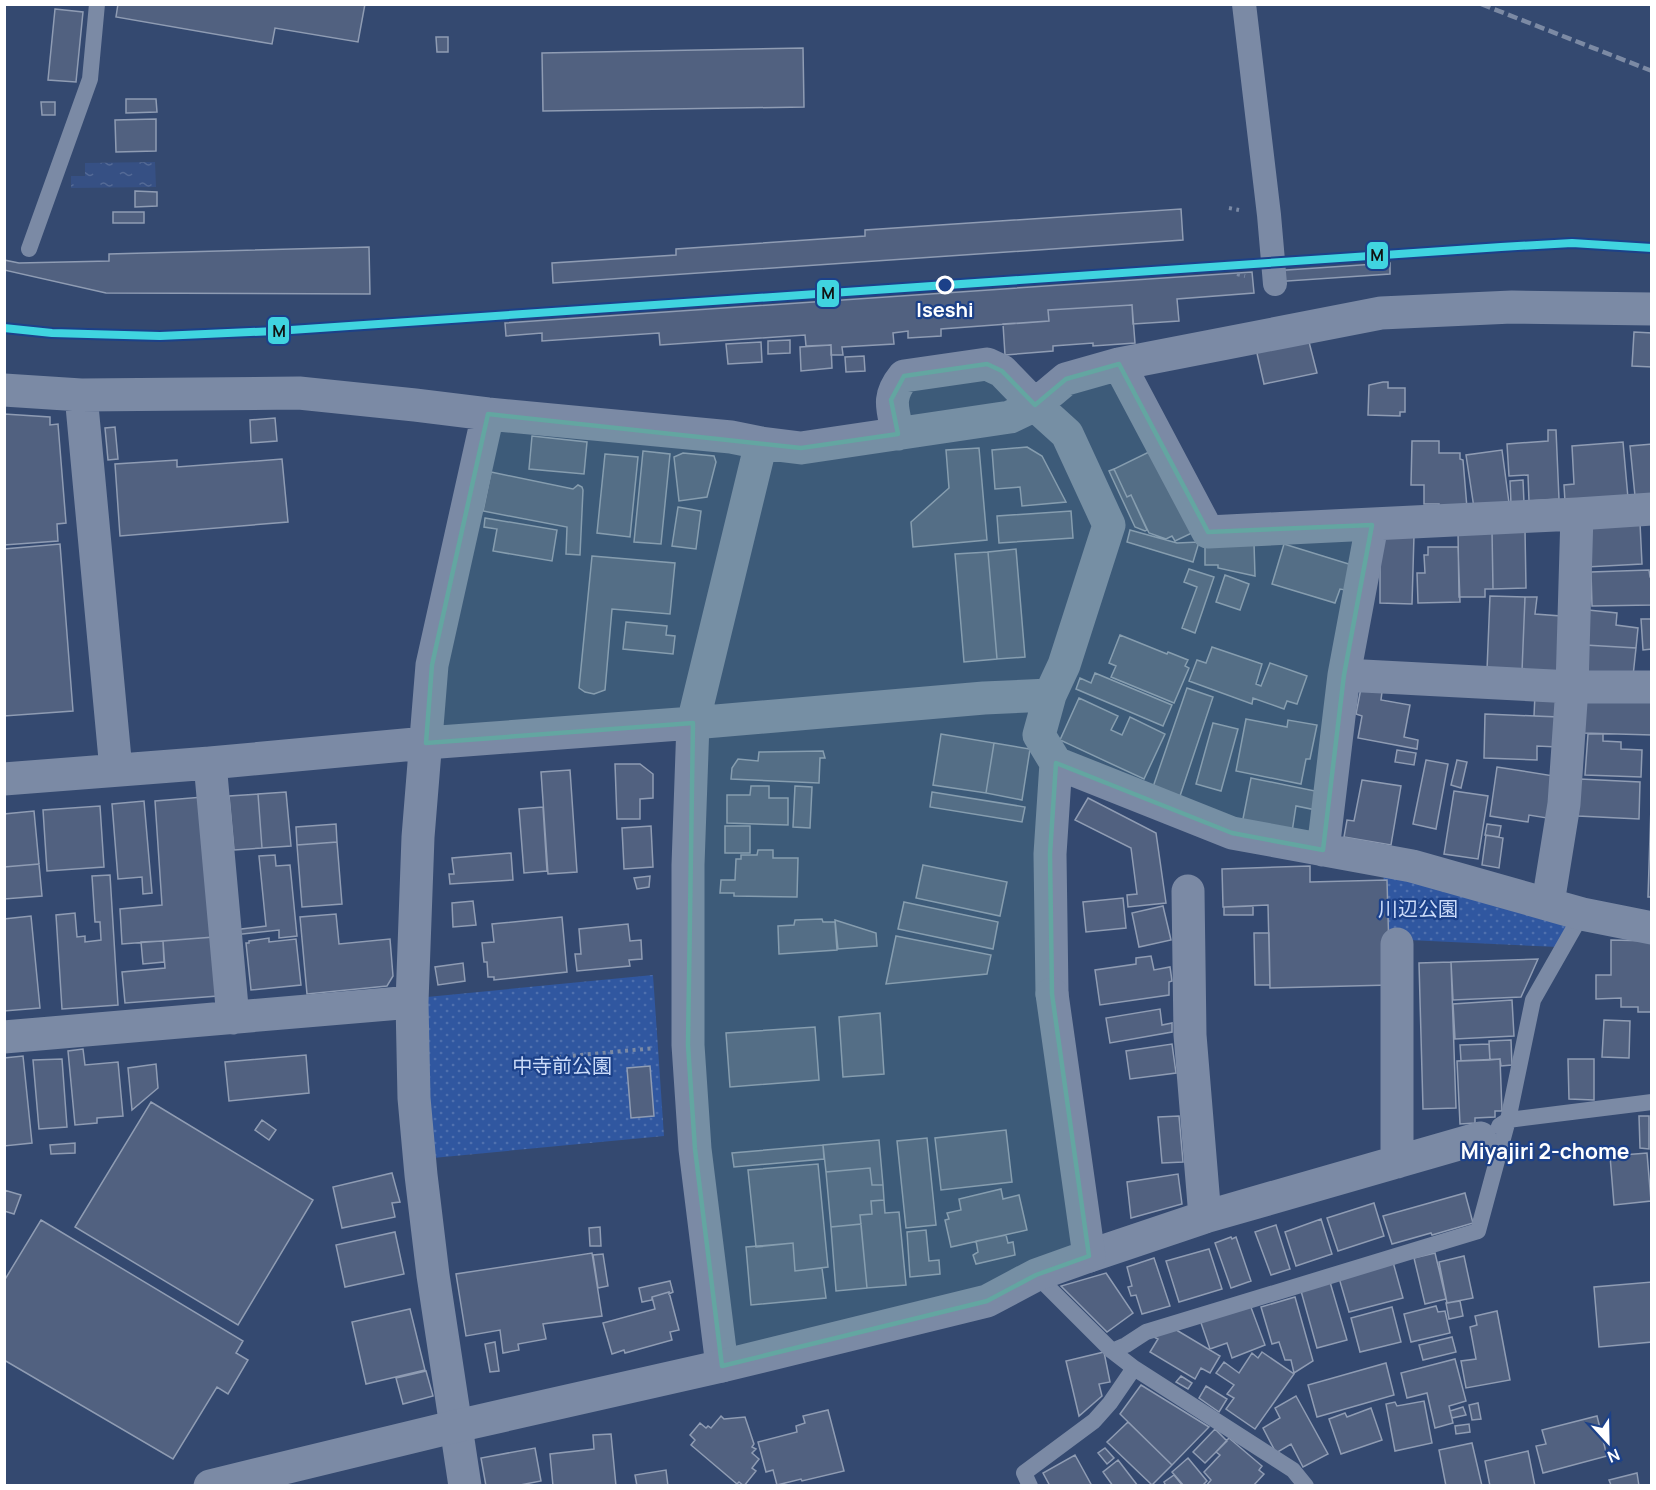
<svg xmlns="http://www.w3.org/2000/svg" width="1656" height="1490" font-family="Manrope,'Noto Sans JP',sans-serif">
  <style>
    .park { fill: url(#park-dots) }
    .water { fill: url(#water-ripples) }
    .building { fill: #516180; stroke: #8f9cb3; stroke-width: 1.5 }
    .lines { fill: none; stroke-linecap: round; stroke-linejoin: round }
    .path { stroke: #7b8aa5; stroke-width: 4; stroke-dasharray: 3 4.5; stroke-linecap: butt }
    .service { stroke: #7b8aa5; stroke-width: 16 }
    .pedestrian { stroke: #7b8aa5; stroke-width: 24 }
    .minor { stroke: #7b8aa5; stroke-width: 33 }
    .tertiary { stroke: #7b8aa5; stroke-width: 33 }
    .rail { stroke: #7c8aa4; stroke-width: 4.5; stroke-dasharray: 10 4.5; stroke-linecap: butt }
    .rail-1-casing { stroke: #1c4189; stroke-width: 12 }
    .rail-1 { stroke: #40d4e0; stroke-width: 8 }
    .marked { fill: #63a6a1; fill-opacity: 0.2; stroke: #63a6a1; stroke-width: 4.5; stroke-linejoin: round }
    .stop-dot { fill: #1c4189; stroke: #fff; stroke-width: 3 }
    .labels { text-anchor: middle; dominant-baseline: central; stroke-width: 4.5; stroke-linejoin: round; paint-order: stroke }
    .stop-label { font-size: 20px; font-weight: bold; fill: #fff; stroke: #1c4189 }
    .park-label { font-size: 20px; fill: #cbdbf9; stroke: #1c4189 }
    .neighbourhood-label { font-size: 21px; font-weight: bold; fill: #fff; stroke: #1c4189 }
    .line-badge { stroke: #1c4189; stroke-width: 2 }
    .pale-badge-label { font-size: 16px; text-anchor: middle; font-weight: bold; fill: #111 }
  </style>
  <defs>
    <pattern id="park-dots" width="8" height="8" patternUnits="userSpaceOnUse" patternTransform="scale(1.5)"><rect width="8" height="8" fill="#3057a0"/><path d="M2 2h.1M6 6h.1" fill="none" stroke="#4f70ae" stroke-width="1.8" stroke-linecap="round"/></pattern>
    <pattern id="water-ripples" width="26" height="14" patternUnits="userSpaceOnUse" patternTransform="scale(1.5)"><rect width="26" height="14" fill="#365084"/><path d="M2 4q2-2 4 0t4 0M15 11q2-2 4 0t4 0" fill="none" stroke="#546a96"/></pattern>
  </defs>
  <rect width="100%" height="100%" fill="#344970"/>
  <path class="park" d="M1383,865L1576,917L1558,947L1387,939Z
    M653,975L664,1136L433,1158L426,1074L427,997Z"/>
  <path class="water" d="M155,162L156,187L71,188V176H85V163Z"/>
  <path class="building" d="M118,4H365L358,42L275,28L272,44L116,17Z
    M55,9L83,12L76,82L48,80Z
    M436,37H448V52H437Z
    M803,48L804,107L543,111L542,53Z
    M126,99H156L157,112L126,113Z
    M41,102H55V115H42Z
    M156,119V151L116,152L115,120Z
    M135,191L157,192V206L135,207Z
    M1181,209L1183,240L553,283L552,263L676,255V249L865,236V230Z
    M113,212H144V223H113Z
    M369,247L370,294L106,293L4,270V260L19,263L109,261V254Z
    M1390,263V274L1273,282L1272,271Z
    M1252,272L1254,293L1177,299L1179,321L1133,324L1132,305L1048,310L1049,321L941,329V336L908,338V331L893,333L894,344L842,347L843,355H831V345L806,346L805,335L660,345L659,333L542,341V333L506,336L505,323Z
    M1132,305L1135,343L1093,346V343L1053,346V351L1005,355L1003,324L1049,321L1048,310Z
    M1634,332L1652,333V367L1632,366Z
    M1308,338L1317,373L1264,384L1256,349Z
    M790,340V353L768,354V341Z
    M761,342L762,362L728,364L726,344Z
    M831,345L832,368L801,371L800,347Z
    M864,356L865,371L846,372L845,357Z
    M1383,382H1388V388H1405V412H1400V416L1368,415L1369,385Z
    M4,414L50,417V425L58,424L66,523L57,524L58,541L4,545Z
    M275,418L277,441L251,443L250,420Z
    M115,427L118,459L108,460L105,428Z
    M1548,430H1556L1559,499L1529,501L1528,475L1509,476L1507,444L1548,441Z
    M532,436L587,442L584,474L529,469Z
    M1412,441H1439V453H1460V459L1463,460L1467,508H1439V504H1424V485H1411Z
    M1623,442L1628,498L1565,502L1564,485L1574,484L1572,446Z
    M1652,444V494L1635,496L1630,446Z
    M1027,447L1042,456L1066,502L1022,506L1020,487L995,489L992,450Z
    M979,448L987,540L913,547L911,522L949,488L946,450Z
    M1153,450L1192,533L1175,541L1172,536L1166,539L1149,533L1131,495L1127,497L1114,469Z
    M1502,450L1509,503L1474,508L1466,455Z
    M643,451L670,454L661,544L634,542Z
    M683,453L714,456L716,462L707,497L679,501L674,457Z
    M605,454L638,457L630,537L597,533Z
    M282,459L288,522L120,536L115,464L177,460V467Z
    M1114,469L1127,497L1131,495L1147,530L1145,531L1135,527L1109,471Z
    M491,472L573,489L578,485L582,487L583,490L580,555L566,554L567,527L483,511Z
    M1523,480L1524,503L1511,504L1510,481Z
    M678,507L701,511L696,549L672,546Z
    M1071,511L1073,538L999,543L997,516Z
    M485,518L557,530L552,561L493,551L497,529L484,527Z
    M1640,523L1642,564L1586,567L1590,525Z
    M1130,530L1177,543L1199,542L1193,562L1127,542Z
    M1525,530L1526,588L1493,589L1492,531Z
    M1458,531H1492L1493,589H1485V597H1459Z
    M1380,534L1414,535L1412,604L1380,603Z
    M1254,543L1255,576L1218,568V565H1205V544Z
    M60,544L73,711L4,716V549Z
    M1284,544L1352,565L1345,590L1340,589L1335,603L1272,584Z
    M1428,547H1458L1460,602L1418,603L1417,573H1425L1424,555H1428Z
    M1016,549L1025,657L997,659L988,552Z
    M988,552L997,659L964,662L955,554Z
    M592,556L675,563L670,614L612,609L605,690L594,694L585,692L579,688Z
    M1189,569L1214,577L1195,633L1182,628L1197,587L1184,582Z
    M1649,570L1650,577L1652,578L1651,605L1592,606L1591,572Z
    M1225,575L1249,584L1240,610L1216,602Z
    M1490,596L1525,597L1522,671L1487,670Z
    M1525,597H1537L1535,614L1561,616L1559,673L1522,671Z
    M1588,610L1617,613L1616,625L1638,628L1636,648L1585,645Z
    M1641,619H1652V649L1643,650Z
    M626,622L667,626L666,635L675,636L673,654L623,649Z
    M1120,635L1167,654L1168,652L1188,660L1185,666L1189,668L1174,703L1111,677L1116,666L1109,663Z
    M1585,645L1636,648L1633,676L1582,671Z
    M1212,647L1262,664L1256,684L1261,686L1270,663L1307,676L1297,704L1287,701L1284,709L1253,698L1252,704L1189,681L1197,660L1206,663Z
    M1095,673L1172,705L1163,726L1076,689L1080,678L1091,683Z
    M1187,688L1213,697L1180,796L1153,787Z
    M1361,688L1382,692L1381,700L1410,705L1404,737L1418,740L1417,749L1358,738L1362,716L1356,714Z
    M1535,694L1560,696L1559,717L1534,716Z
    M1079,698L1118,716L1111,730L1122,735L1130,717L1165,734L1144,779L1060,740Z
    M1582,700L1652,701V735L1583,733Z
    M1485,714L1559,717L1558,747L1537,746V760L1484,758Z
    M1246,719L1287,727L1288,720L1317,725L1310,759H1306L1301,784L1236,771Z
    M1213,723L1238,729L1221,791L1196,784Z
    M941,734L994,743L986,793L933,785Z
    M1588,734H1603V741L1621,742V749L1642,750L1641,777L1585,775Z
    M994,743L1030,749L1022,800L986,793Z
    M1397,750L1416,753L1414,765L1395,762Z
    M823,751L825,758H820L819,783L731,779L732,768L738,759L758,761L759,752Z
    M1426,760L1448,764L1436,829L1413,824Z
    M1457,760L1467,762L1461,788L1451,785Z
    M615,764H640L653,774V798L640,799V819H617Z
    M1497,767L1554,776L1547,818L1529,815L1528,822L1490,816Z
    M570,770L577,872L548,874L541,772Z
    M1251,778L1320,792L1316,810L1296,806L1292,832L1242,824Z
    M1580,779L1640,782L1639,819L1578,816Z
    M1362,780L1401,786L1391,845L1344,837L1347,820L1354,821Z
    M751,786H769V798H788V825L727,823V795H750Z
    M795,786L812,787L810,828L793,827Z
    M1454,791L1488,796L1478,859L1444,854Z
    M286,792L291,846L262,848L258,794Z
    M932,792L1025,807L1022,822L930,807Z
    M258,794L262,848L234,850L229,796Z
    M203,797L214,937L122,944L120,909L162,905L155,801Z
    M1088,798L1156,833L1166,903L1128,907L1127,895L1137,894L1131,848L1075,820Z
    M144,801L152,893L143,894L142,877L118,879L112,804Z
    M100,806L104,867L47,871L43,810Z
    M1651,806L1652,897H1648Z
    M543,807L547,871L524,873L519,809Z
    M34,811L39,864L4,867V814Z
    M336,824L337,842L297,845L296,827Z
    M1487,824L1501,826L1499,837L1485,835Z
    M651,826L653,867L624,869L622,828Z
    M725,826H750V853H725Z
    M1486,835L1503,838L1499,868L1482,865Z
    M337,842L342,904L302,907L297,845Z
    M758,850H773V858H798L797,897L734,896V893H720L721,880H735L736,859H741V855H757Z
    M511,853L513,880L450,884L449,874H454L452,858Z
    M275,855L276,866L290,865L297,936L279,938V930L234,935L233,930L266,926L259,856Z
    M39,864L42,896L4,899V867Z
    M923,865L1007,882L1000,916L916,898Z
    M1310,866V882L1387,880L1390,985L1270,988L1268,905L1223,907L1222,869Z
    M110,875L118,1005L62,1009L56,915L75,913L77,937L85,936V942L101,940L100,922H95L92,876Z
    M650,876L649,887L637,889L634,878Z
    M1123,898L1126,928L1086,932L1083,902Z
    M473,901L476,925L453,927L452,903Z
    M904,902L998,922L993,949L898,929Z
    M1163,906L1171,940L1139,947L1132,913Z
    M1253,906V915H1224V907Z
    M336,914L339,944L390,939L393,976L387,986L307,994L300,917Z
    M31,916L40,1008L4,1011V919Z
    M562,917L567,972L494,980V977H488L487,962H484L482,943L494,942L492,924Z
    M822,919L823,922H835L837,950L779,954L778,926L794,925L795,920Z
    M835,920L876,933L877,946L838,949Z
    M628,924L630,941L641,940L642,959L629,960L630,966L577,971L575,954H581L579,929Z
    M1254,933H1269L1270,985H1255Z
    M896,936L991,955L987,974L886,984Z
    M214,937L218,996L125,1003L122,972L165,968L163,941Z
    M269,938V942L296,939L301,985L251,990L246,943H249V941Z
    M1611,940L1652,941V1012H1638V1007H1621V998L1596,999V975H1611Z
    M163,941L164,962L143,964L141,942Z
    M1151,956L1154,970L1170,967L1172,981L1169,982V995L1100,1005L1095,970L1136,964V958Z
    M1538,959L1521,997L1453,1000L1451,962Z
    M1451,962L1456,1108L1423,1109L1419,963Z
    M463,963L465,981L438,985L435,967Z
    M1512,1000L1514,1036L1455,1039L1453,1004Z
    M1160,1009L1162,1025L1172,1023V1032L1110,1043L1106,1018Z
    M880,1013L884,1074L843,1077L839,1017Z
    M1604,1020L1630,1021L1629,1058L1602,1057Z
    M815,1027L819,1080L730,1087L726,1033Z
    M1511,1040L1512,1065L1501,1066L1500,1059L1490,1060L1489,1041Z
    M1172,1044L1176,1073L1130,1079L1126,1051Z
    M1489,1044L1490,1060L1461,1061L1460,1045Z
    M83,1049L85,1065L118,1062L123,1116L97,1118V1123L75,1125L68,1051Z
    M306,1055L309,1093L229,1101L225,1062Z
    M23,1056L32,1143L4,1146V1058Z
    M62,1059L67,1127L39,1129L33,1060Z
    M1500,1059L1502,1111H1495V1117L1475,1118V1123L1460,1124L1457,1061Z
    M1568,1059H1594V1100L1569,1099Z
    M156,1064L158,1088L132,1110L128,1068Z
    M650,1066L654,1116L631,1118L627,1068Z
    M151,1102L313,1200L238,1325L75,1227Z
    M1179,1116L1183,1162L1162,1163L1158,1117Z
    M1639,1116H1649V1149L1640,1148Z
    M262,1120L276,1130L269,1140L255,1130Z
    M1006,1130L1012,1182L941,1190L935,1138Z
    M927,1138L936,1225L906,1228L897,1141Z
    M879,1140L883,1185H872L870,1168L826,1172L823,1145Z
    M75,1143V1153L51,1154L50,1145Z
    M823,1145L824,1159L734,1167L732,1153Z
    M1647,1153L1651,1201L1614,1205L1610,1156Z
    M818,1164L828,1267L795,1271L793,1243L756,1247L748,1170Z
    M870,1168L872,1185H883L884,1200L871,1201L872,1214L860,1215L861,1224L831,1227L826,1172Z
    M392,1173L400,1202L392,1203L395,1217L342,1228L333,1187Z
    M1178,1174L1182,1204L1131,1218L1127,1182Z
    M1001,1189L1003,1199L1019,1195L1027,1230L951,1247L945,1220L949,1219L947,1213L961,1210L959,1199Z
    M4,1190L21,1195L14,1214L4,1211Z
    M1465,1193L1473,1223L1432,1235L1431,1233L1392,1244L1383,1216Z
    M884,1200L885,1213L899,1212L906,1285L867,1288L860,1215L872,1214L871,1201Z
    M1374,1203L1384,1236L1338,1251L1327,1218Z
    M1321,1219L1332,1254L1296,1266L1285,1232Z
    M41,1220L243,1341L236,1353L248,1360L228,1394L217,1387L173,1459L4,1360V1281Z
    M861,1224L867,1288L836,1291L831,1227Z
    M1276,1225L1290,1269L1271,1275L1255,1232Z
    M600,1227L601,1246H590L589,1228Z
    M926,1230L929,1261L939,1260L940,1274L910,1277L907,1232Z
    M395,1232L404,1274L345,1287L336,1245Z
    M1006,1235L1008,1243L1013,1242L1015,1255L976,1264L973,1255L978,1252L976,1241Z
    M1231,1237L1232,1239L1236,1237L1251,1281L1231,1288L1215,1243Z
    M793,1243L795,1271L822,1268L826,1298L751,1305L746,1247Z
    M1209,1249L1222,1289L1179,1302L1166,1261Z
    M592,1253L602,1316L543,1324L546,1339L518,1344L519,1350L503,1353L500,1330L466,1336L456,1274Z
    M1435,1253L1446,1299L1425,1304L1414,1258Z
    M603,1254L608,1286L598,1288L593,1255Z
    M1464,1256L1473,1298L1447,1303L1439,1262Z
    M1154,1258L1170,1306L1142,1314L1136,1295L1131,1296L1128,1287L1132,1286L1127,1267Z
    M1393,1262L1403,1298L1349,1312L1339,1278Z
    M1106,1273L1133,1313L1107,1332L1061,1286Z
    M670,1281L673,1292L669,1294V1292L652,1297V1300L642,1302L639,1288Z
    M1330,1282L1347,1340L1317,1348L1301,1291Z
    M1652,1282V1342L1599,1347L1594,1287Z
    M669,1292L679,1330L670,1332L672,1340L625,1353L624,1350L612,1354L603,1323L655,1309L652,1297Z
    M1295,1297L1313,1361L1294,1373L1291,1360H1285L1279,1342L1272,1344L1261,1307Z
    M1460,1301L1463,1316L1449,1319L1446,1303Z
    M1249,1302L1265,1345L1232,1358L1227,1343L1210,1349L1200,1320Z
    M1436,1306L1438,1312L1445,1311L1450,1333L1411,1342L1404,1314Z
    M1392,1307L1401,1342L1360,1352L1351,1318Z
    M410,1309L425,1370L366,1384L352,1322Z
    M1497,1311L1510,1380L1466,1388L1461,1361L1476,1359L1470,1327L1477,1325L1475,1316Z
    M1173,1328L1220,1356L1210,1373L1201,1368L1195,1379L1150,1352L1158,1339L1152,1336Z
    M1452,1337L1456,1352L1423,1360L1419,1345Z
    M495,1342L499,1371L490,1372L485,1344Z
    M1104,1352L1110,1382L1099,1384L1102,1396L1079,1416L1066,1361Z
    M1262,1352L1294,1374L1255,1429L1226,1409L1234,1398L1227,1394L1234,1385L1216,1373L1224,1362L1239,1373L1252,1353L1258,1358Z
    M1455,1359L1466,1401L1449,1406L1453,1423L1435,1428L1427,1393L1407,1398L1401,1373Z
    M1386,1363L1394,1395L1317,1417L1308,1385Z
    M426,1371L433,1396L403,1404L396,1378Z
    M1181,1376L1192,1383L1188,1389L1176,1382Z
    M1141,1385L1209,1427L1172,1465L1120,1414Z
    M1206,1386L1227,1399L1219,1412L1199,1398Z
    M1296,1396L1328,1454L1303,1467L1291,1444L1276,1453L1263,1428L1280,1418L1275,1408Z
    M1424,1401L1432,1443L1395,1451L1386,1404L1395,1402L1397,1406Z
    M1478,1403L1481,1419L1472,1420L1469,1405Z
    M1463,1407L1466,1415L1452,1418L1450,1411Z
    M1371,1408L1382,1440L1341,1454L1329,1419L1345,1413L1347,1417Z
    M828,1410L844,1471L802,1481L801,1479L777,1485L773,1470L766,1472L758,1442L797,1432L796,1426L805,1423L803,1416Z
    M721,1416L724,1419L745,1417L754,1444L752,1447L756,1449L752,1453L759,1459L752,1468L756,1471L744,1486L739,1482L737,1484L691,1445L695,1440L690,1435L700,1423L706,1428L708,1426L711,1428Z
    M1597,1416L1607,1456L1543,1473L1536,1446L1546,1444L1542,1430Z
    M1128,1422L1172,1465L1152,1485L1107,1442Z
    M1469,1424L1470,1432L1456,1434L1455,1426Z
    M1215,1429L1227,1441L1205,1463L1193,1452Z
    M611,1434L616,1486H553L550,1454L594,1449L593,1435Z
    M1229,1438L1262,1466L1259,1470L1264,1474L1253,1486H1206L1211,1480L1204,1472L1220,1455L1216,1452Z
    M1472,1443L1482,1486H1446L1439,1450Z
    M535,1448L541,1481L515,1486H486L481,1458Z
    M1105,1448L1114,1458L1107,1464L1098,1453Z
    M1528,1451L1535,1486H1490L1485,1461Z
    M1075,1455L1092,1486H1050L1043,1473Z
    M1188,1458L1207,1481L1202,1486H1184L1172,1472Z
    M1118,1460L1138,1486H1113L1103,1472Z
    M666,1470L668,1486H637L635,1475Z
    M1637,1473L1639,1486H1608L1611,1485L1609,1480Z
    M1174,1475L1183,1486H1166L1164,1482Z"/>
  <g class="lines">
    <path class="path" d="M1229,208L1239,210
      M1237,274L1245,276
      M528,1060L655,1048"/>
    <path class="service" d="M29,249L90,79L97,4
      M1499,1126L1508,1120L1652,1102
      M1112,1351L1126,1345L1146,1332L1478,1231L1508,1120L1533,1000L1582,914
      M1134,1368L1293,1470L1306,1486
      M1030,1486L1024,1473L1094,1421L1110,1403L1134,1368L1112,1351L1036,1275"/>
    <path class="pedestrian" d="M1244,4L1269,215L1275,284"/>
    <path class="minor" d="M1119,364L1208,532L1577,514L1652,509
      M4,390L81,395L299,393L415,405L488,414L731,437L761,443L801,448L1010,417L1035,405L1066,379L1119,364L1381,313L1512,307L1652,309
      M81,395L116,770
      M898,434C893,409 886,398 904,376L987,364L1002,371L1035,405L1067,434L1109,525L1064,665L1050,695L1039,735L1056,763L1232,833L1412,866L1582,914L1652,928
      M1372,525L1344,675L1572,687H1652
      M210,763L233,1018
      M4,779L210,763L426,743L693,723L984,698L1050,695
      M1323,850L1344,675
      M1188,891L1190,1035L1205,1217
      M1548,903L1564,804L1572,687L1577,514
      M1052,994L1050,854L1056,763
      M4,1037L412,1002
      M1397,1162V944
      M1089,1256L1205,1217L1480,1138
      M722,1366L695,1149L688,1045V865L693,723L761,443
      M465,1486L433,1275L421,1175L414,1098L412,1002L418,837L432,665L488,414"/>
    <path class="tertiary" d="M210,1486L457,1426L722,1366L987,1301L1036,1275L1089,1256L1052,994"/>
    <path class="rail" d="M1481,4L1652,71"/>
    <g class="rail-1-casing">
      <path id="rail-1" d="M4,328L52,333L160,336L276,331L1501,247L1572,243L1652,248"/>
    </g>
    <use href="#rail-1" class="rail-1"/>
  </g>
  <path class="marked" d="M987,364L1002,371L1035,405L1066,379L1119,364L1208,532L1372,525L1344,675L1323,850L1232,833L1056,763L1050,854L1052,994L1089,1256L1036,1275L987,1301L722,1366L695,1149L688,1045L693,723L426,743L432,665L488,414L801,448L898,434L891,400L904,376Z"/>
  <circle class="stop-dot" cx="945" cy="285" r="8"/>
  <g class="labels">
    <g class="stop-label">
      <text x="945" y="309">Iseshi</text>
    </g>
    <g class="park-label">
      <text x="1418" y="908">川辺公園</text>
      <text x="562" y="1065">中寺前公園</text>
    </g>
    <g class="neighbourhood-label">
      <text x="1545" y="1151">Miyajiri 2-chome</text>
    </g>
  </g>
  <g class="line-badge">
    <rect x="1366" y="241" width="23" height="29" rx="6" fill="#40d4e0"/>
    <rect x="816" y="279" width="24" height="29" rx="6" fill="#40d4e0"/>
    <rect x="267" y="316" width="23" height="29" rx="6" fill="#40d4e0"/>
  </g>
  <g class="pale-badge-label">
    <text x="1377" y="261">M</text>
    <text x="828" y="299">M</text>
    <text x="279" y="337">M</text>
  </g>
  <rect width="1656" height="1490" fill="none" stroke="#ffffff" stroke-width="12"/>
  <g transform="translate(1608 1442) rotate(158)" stroke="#1c4189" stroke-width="4.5" paint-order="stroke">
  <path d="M0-4.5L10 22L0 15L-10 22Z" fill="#ffffff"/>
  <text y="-9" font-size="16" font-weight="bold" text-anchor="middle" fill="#ffffff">N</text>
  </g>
</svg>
